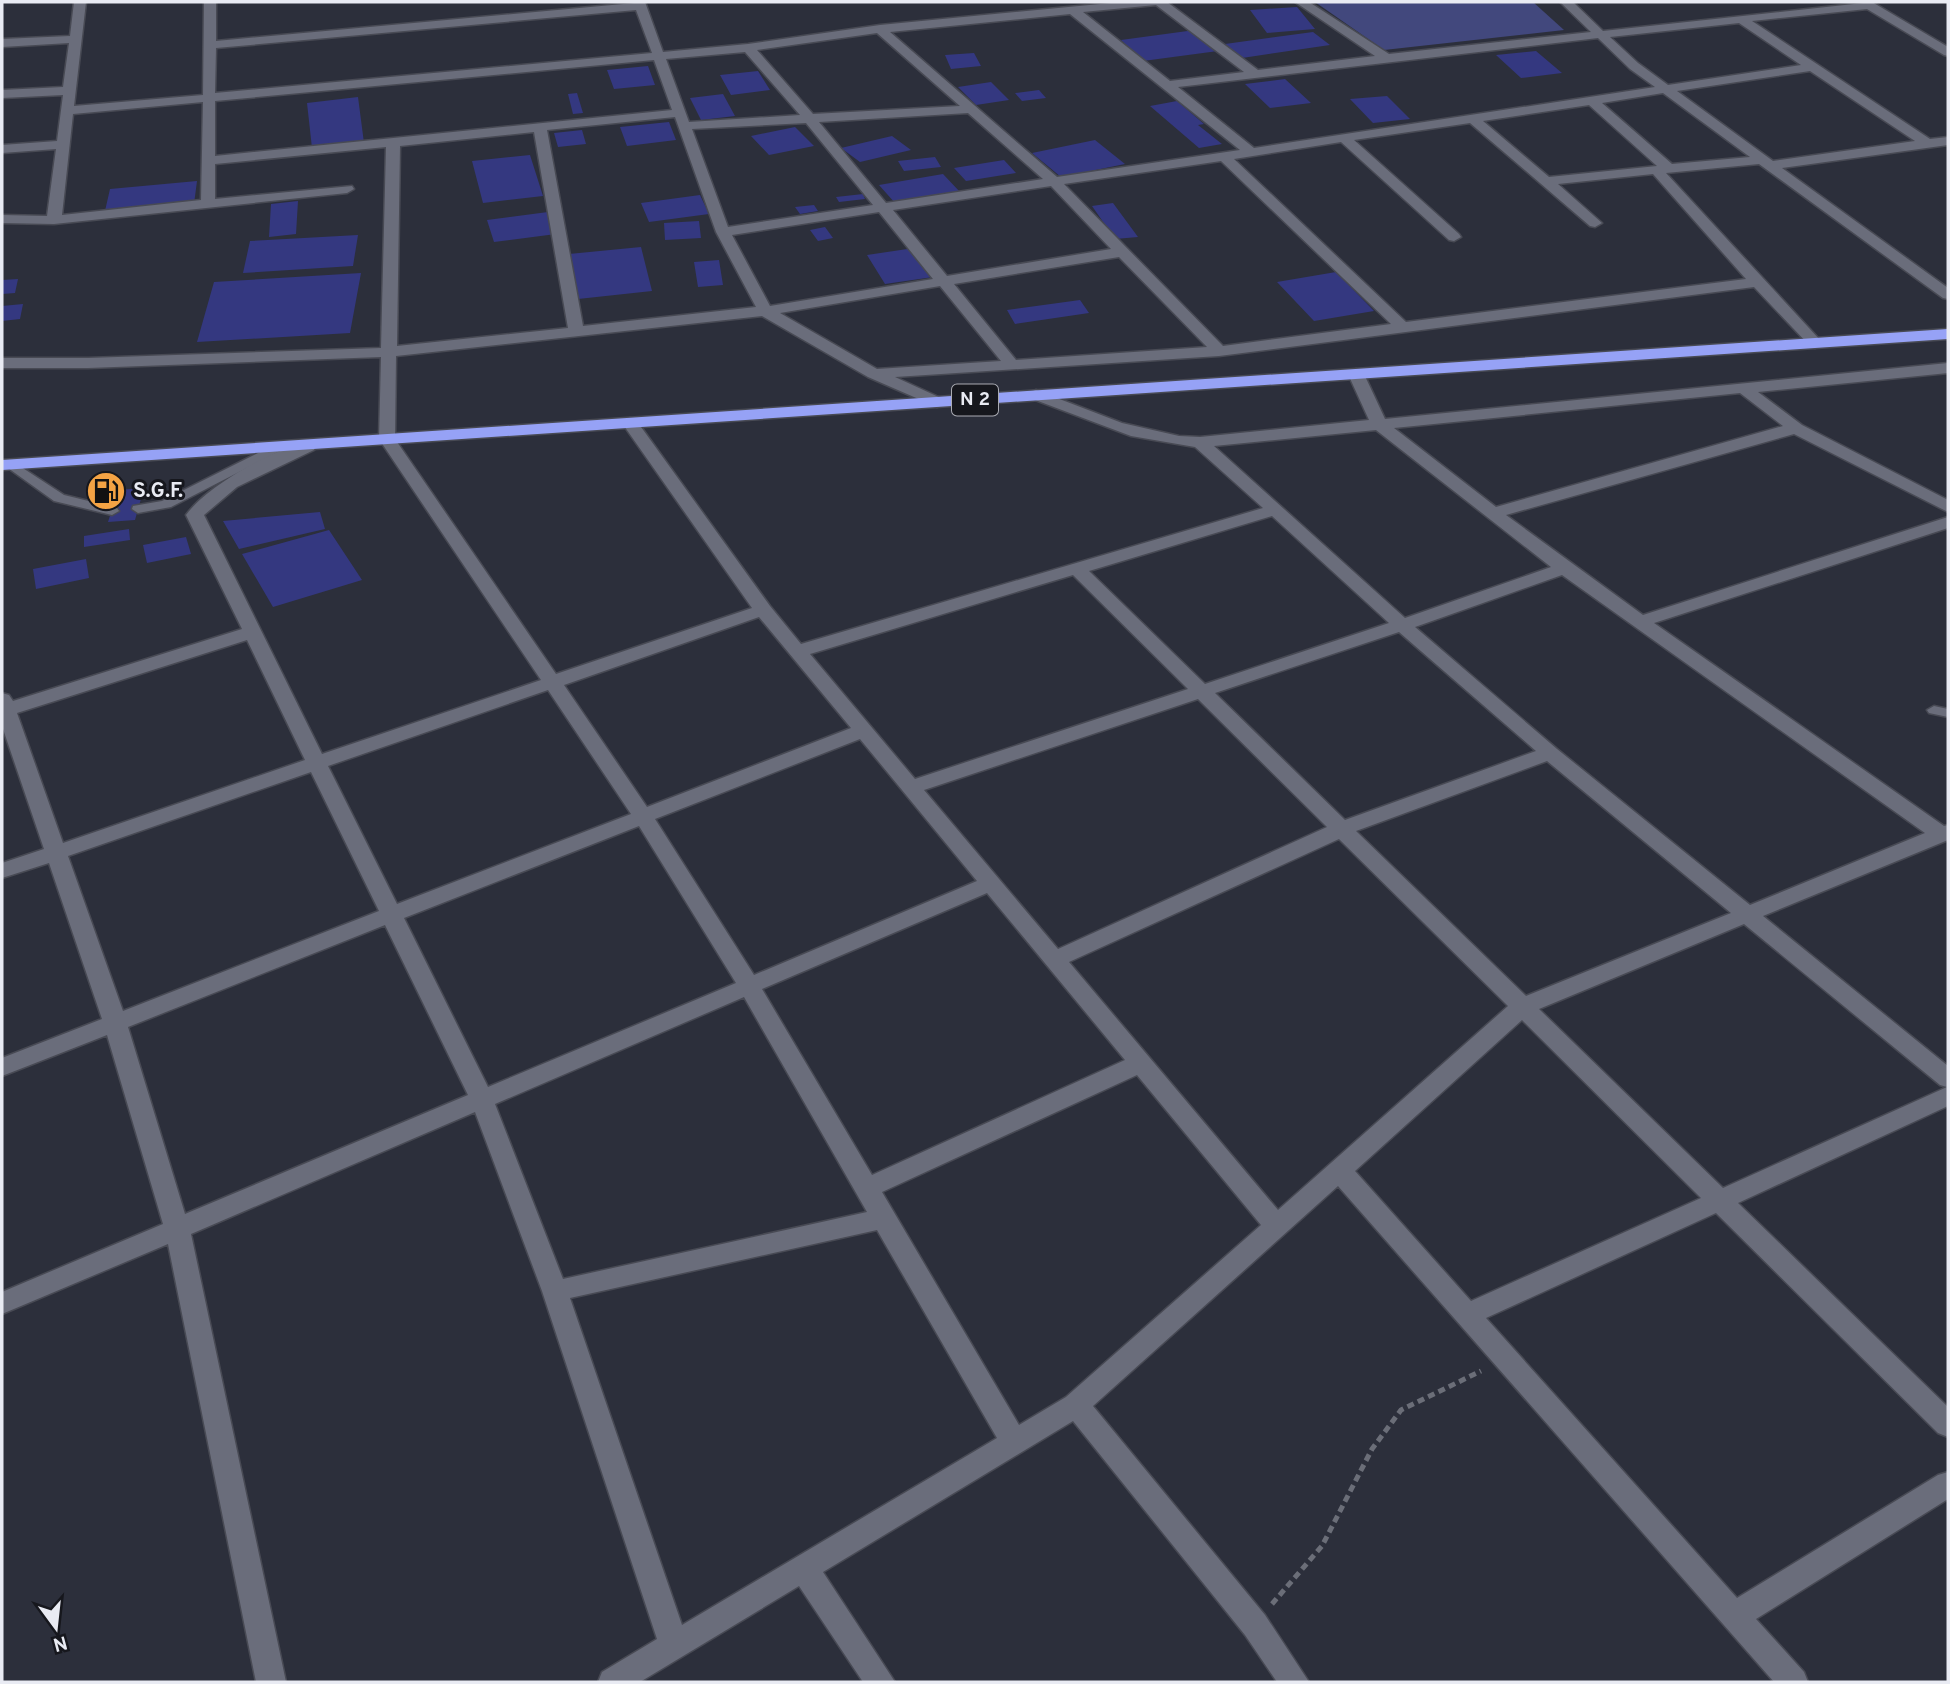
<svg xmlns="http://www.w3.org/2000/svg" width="1950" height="1684" font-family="Overpass,sans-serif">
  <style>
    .green { fill: #42487d }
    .building { fill: #343880 }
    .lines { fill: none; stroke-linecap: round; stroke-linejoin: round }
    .lane-casing { stroke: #484a54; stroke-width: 3 }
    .street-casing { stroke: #484a54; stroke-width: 3 }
    .highway-casing { stroke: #484a54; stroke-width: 3 }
    .path { stroke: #6b6e78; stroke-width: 5; stroke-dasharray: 7 4.5; stroke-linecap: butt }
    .lane { fill: #6a6d7b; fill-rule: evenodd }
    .street { fill: #6a6d7b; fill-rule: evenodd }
    .highway { fill: #96a2f6; fill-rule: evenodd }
    .labels { text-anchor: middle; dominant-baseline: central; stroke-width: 6; stroke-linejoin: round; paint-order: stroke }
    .shield { fill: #16171d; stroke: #aaabb3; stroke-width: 2 }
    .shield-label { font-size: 19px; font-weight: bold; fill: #e9ebf3 }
    .poi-label { font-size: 21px; font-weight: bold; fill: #e9ebf3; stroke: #16171d; text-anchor: start }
  </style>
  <rect width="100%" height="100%" fill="#2c2f3b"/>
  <path class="green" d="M1315,2H1533L1564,30L1384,50Z"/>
  <path class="building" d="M1297,7L1315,29L1267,33L1250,10Z
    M1195,30L1218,51L1143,61L1121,40Z
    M1313,32L1330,45L1242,58L1225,44Z
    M1536,51L1562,73L1521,78L1496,55Z
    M974,53L981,66L951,69L945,55Z
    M648,66L655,85L614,89L607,70Z
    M758,71L770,90L731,95L720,75Z
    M1285,79L1311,103L1270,108L1245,84Z
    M991,82L1009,100L976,105L958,87Z
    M1039,90L1046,98L1022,101L1015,93Z
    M577,93L583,113L573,114L568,94Z
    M723,94L735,116L701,120L690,98Z
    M1387,96L1410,119L1373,123L1350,99Z
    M358,97L364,143L312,148L307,103Z
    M1177,101L1204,124L1198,125L1222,144L1199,148L1150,106Z
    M669,122L676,140L627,146L620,127Z
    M795,127L814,146L769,155L751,136Z
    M582,130L586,144L558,147L554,133Z
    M892,136L911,150L860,162L841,148Z
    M1095,140L1125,164L1061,177L1032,153Z
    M530,155L543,196L483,203L472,161Z
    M935,157L941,167L904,171L898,161Z
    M1004,160L1016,173L966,181L954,168Z
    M943,174L960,192L895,203L879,185Z
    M197,181L194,204L105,211L110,189Z
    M863,194L865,199L839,202L836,197Z
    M700,195L709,214L649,222L641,203Z
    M298,201L296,234L269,237L271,204Z
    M1113,203L1138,237L1115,239L1092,206Z
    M814,205L818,211L800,214L795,207Z
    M548,212L556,234L494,242L487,220Z
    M699,221L701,238L665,240L664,223Z
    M825,227L833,238L818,241L810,230Z
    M358,235L353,266L243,273L250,241Z
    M641,247L652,291L578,299L569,254Z
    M914,248L933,277L885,284L867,255Z
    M719,260L723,285L698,287L694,262Z
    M1336,272L1374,311L1314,321L1277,282Z
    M361,273L350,333L197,342L214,282Z
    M18,279L15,293L2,294V280Z
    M1080,300L1089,313L1015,324L1007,310Z
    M23,304L20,319L2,321V306Z
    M144,488L135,520L108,522L118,490Z
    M320,512L325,529L239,549L223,521Z
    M129,529L130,540L84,547V536Z
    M329,530L362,580L273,607L242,554Z
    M186,537L191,554L147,563L143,545Z
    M86,559L89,578L36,589L33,569Z"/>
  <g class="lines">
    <g class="lane-casing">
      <path id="lane" d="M276,444L280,445V451L171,507L138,513L132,509L133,506L162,501Z
        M12,461L64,495L117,508L119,511L112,515L54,501L8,468V462Z
        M1934,706L1948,709V717L1929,713L1927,710Z"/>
    </g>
    <g class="street-casing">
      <path id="street" d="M74,2H86L74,106L203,95L204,2H216V41L645,2L663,52L748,44L880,25L1121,2H1167L1258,70L1375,56L1295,2H1309L1389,54L1591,32L1560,2H1573L1603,31L1872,2L1948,47V56L1944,55L1867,9L1752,21L1930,139L1948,137V145L1782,168L1948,288V299L1943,298L1759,164L1666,173L1820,340L1823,343L1815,348L1810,346L1754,287L1219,356L895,377L943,399L945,402L943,405L937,407L868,377L762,316L396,356L395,439L556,674L752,608L622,423L630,418L636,420L770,606L801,644L1263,508L1195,447L1131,436L1030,398L1028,395L1030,392L1036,390L1122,423L1179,436L1200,437L1369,420L1348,374L1356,369L1364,374L1385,419L1948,363V373L1758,392L1802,425L1948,500V512L1794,434L1506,515L1643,615L1948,517V528L1654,623L1944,826L1948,825V840L1763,916L1948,1066V1106L1738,1203L1948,1407V1437L1938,1433L1716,1213L1486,1318L1737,1598L1938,1475L1948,1472V1499L1756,1619L1804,1672L1808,1682H1774L1338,1186L1093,1406L1265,1615L1309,1682H1277L1245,1635L1073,1421L823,1572L895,1682H863L799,1586L640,1682H598L602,1672L657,1639L542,1291L475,1112L191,1234L286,1682H256L168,1244L2,1314V1292L163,1224L107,1035L2,1076V1058L102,1019L49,863L2,878V863L44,849L2,726V693L9,695L13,701L242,629L186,515C208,485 272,450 308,441L316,446L314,450L237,487L204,515L322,754L541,680L379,439L381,357L88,368H2V358H88L381,348L386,147L215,164V199L352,186L354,189L347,193L54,224L2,223V215L47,216L56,149L2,153V145L57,141L63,95L2,98V90L63,87L69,43L2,47V39L70,36ZM1156,5L1244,72L1170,81L1083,12ZM636,10L652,53L215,93L216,48ZM1070,14L1240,150L1057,177L890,32ZM1739,23L1801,65L1668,85L1638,63L1610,37ZM877,33L960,106L813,114L757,50ZM1598,38L1630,69L1655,87L1254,148L1178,87ZM745,52L800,115L689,122L666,59ZM654,60L672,110L215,156V101ZM1810,71L1915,141L1773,161L1677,91ZM1663,93L1750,157L1672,164L1602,103ZM203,102L201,200L62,215L73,114ZM1589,105L1657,166L1549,177L1483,121ZM968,113L1043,179L886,203L819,122ZM675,117L716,232L756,307L583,326L547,130ZM806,123L873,205L728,227L692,129ZM1470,123L1590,226L1595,227L1602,223L1558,184L1653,174L1746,279L1406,322L1234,159L1341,142L1449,240L1454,241L1461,237L1459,234L1354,140ZM534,132L568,328L397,346L400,146ZM1221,161L1391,324L1223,346L1064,184ZM1051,186L1111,249L947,276L893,210ZM879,212L933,279L770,306L732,235ZM1119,257L1207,347L1016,360L954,284ZM940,286L1001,361L877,369L780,313ZM1740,393L1783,426L1496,507L1394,428ZM1376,430L1551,567L1405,618L1214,446ZM1272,516L1389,623L1205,684L1089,571ZM1073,575L1188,689L915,779L810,654ZM1562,575L1925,833L1750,905L1557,749L1415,627ZM759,617L851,728L647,807L564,685ZM1399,632L1536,751L1345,820L1215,693ZM247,640L305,760L63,843L17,713ZM548,690L631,814L397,904L328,766ZM1198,699L1327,827L1058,949L924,790ZM860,739L977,881L754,975L655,819ZM1547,761L1731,913L1526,996L1356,831ZM311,772L379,911L123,1011L68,856ZM639,826L736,983L488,1087L404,918ZM1339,839L1508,1006L1278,1210L1069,962ZM987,893L1125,1060L872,1175L762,989ZM1744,924L1940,1085L1947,1087L1723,1188L1539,1009ZM385,925L468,1095L185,1214L128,1027ZM744,997L867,1212L563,1279L495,1104ZM1522,1020L1701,1198L1471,1301L1355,1171ZM1137,1075L1261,1225L1066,1397L1019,1425L882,1192ZM877,1230L997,1438L682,1625L570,1298Z"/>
    </g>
    <g class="highway-casing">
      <path id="highway" d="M1948,329V339L2,470V460Z"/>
    </g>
    <path class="path" d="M1272,1604L1322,1546L1372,1449L1401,1410L1481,1371"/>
    <use href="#lane" class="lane"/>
    <use href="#street" class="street"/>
    <use href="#highway" class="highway"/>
  </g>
  <defs>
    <g id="fuel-disc" transform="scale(2.0125)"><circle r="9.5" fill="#f4a344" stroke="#16171d"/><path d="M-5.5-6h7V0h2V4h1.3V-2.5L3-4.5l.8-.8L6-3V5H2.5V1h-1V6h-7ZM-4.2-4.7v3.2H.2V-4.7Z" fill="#111"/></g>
  </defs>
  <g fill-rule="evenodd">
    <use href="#fuel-disc" x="106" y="491"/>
  </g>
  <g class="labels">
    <rect class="shield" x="952" y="384.5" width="46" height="31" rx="5"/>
    <g class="shield-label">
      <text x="975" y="400">N 2</text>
    </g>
    <g class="poi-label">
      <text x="133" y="491">S.G.F.</text>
    </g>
  </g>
  <rect width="1950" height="1684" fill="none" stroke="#e9ebf3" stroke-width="7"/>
  <g transform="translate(56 1628) rotate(165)" stroke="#16171d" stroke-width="5" paint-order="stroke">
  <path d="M0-5L12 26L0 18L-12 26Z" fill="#e9ebf3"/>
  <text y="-10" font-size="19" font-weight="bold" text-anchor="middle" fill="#e9ebf3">N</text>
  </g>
</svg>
